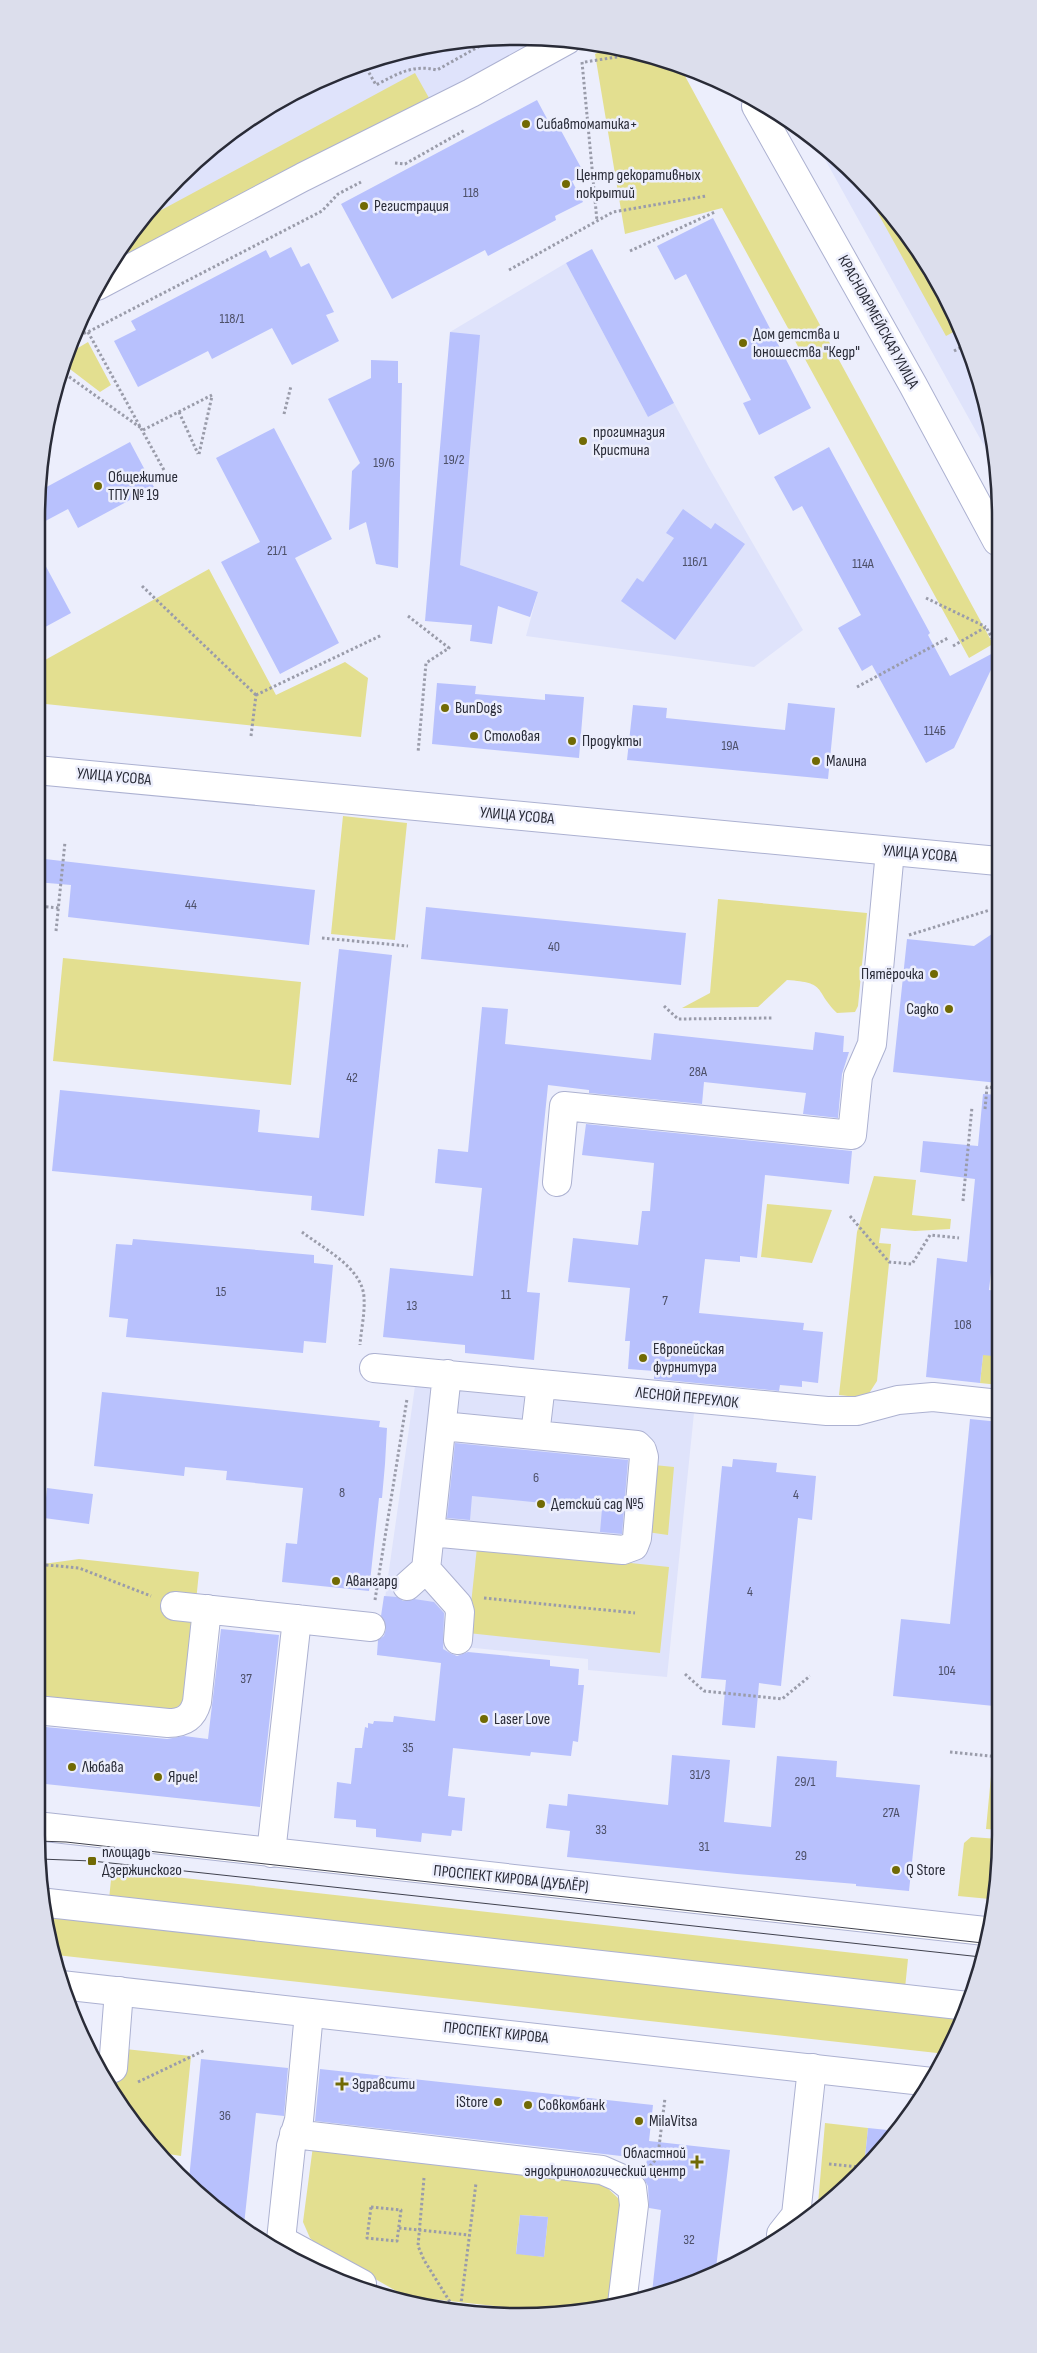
<svg xmlns="http://www.w3.org/2000/svg" width="1037" height="2353" font-family="'Sofia Sans Condensed',sans-serif">
  <style>
    .built { fill: #dfe3fb }
    .green { fill: #e3df90; fill-rule: evenodd }
    .building { fill: #b8c1fd }
    .lines { fill: none; stroke-linecap: round; stroke-linejoin: round }
    .minor-casing { stroke: #acb1d1; stroke-width: 30 }
    .major-casing { stroke: #acb1d1; stroke-width: 30 }
    .path { stroke: #9a9caa; stroke-width: 3; stroke-dasharray: 2.5 2.5; stroke-linecap: butt }
    .minor { stroke: #fff; stroke-width: 28 }
    .major { stroke: #fff; stroke-width: 28 }
    .tram { stroke: #40424e; stroke-width: 1 }
    .poi-dot { fill: #716a04; stroke: #eceefc; stroke-width: 2 }
    .labels { text-anchor: middle; dominant-baseline: central; stroke-width: 5; stroke-linejoin: round; paint-order: stroke }
    .number-label { font-size: 14px; fill: #4d5068 }
    .poi-label { font-size: 16px; fill: #292b37; stroke: #eceefc; text-anchor: start }
    .street-label { font-size: 16px; fill: #292b37; stroke: #eceefc }
    .rim { fill: none; stroke: #292b37; stroke-width: 2.5 }
  </style>
  <rect width="100%" height="100%" fill="#eceefc"/>
  <path class="built" d="M487,37L543,39L110,265L156,200L225,136L305,86L394,53Z
    M812,136L901,225L964,334L997,455V469Z
    M566,263L648,417L674,403L708,466L803,630L754,667L526,636L538,592L460,565L450,332Z
    M415,1386L694,1413L667,1677L588,1670V1659L464,1647L436,1662L377,1655Z"/>
  <path class="green" d="M610,47L679,65L993,644L969,658L722,208L625,234L595,54Z
    M415,73L429,98L110,265L141,221Z
    M864,188L901,225L961,328L946,336Z
    M88,342L111,385L100,392L62,363L66,355Z
    M209,569L276,695L345,662L368,678L361,737L36,703V665Z
    M343,816L407,823L395,940L331,934Z
    M718,899L867,913L858,1006L855,1012L837,1013C813,989 828,983 787,980L758,1007L682,1008L710,993Z
    M63,958L301,982L291,1085L53,1061Z
    M874,1176L916,1180L912,1215L951,1219L950,1229L915,1231L881,1228L879,1243L891,1244L877,1381L866,1398L839,1395L857,1232Z
    M767,1204L832,1210L812,1263L761,1257Z
    M999,1293V1385L980,1383L983,1355H993Z
    M654,1465L674,1467L668,1535L647,1532Z
    M477,1547L669,1567L660,1653L468,1633Z
    M79,1559L199,1572L186,1699L172,1712L36,1701V1565Z
    M1001,1770L1000,1830L986,1829L991,1776L995,1771Z
    M971,1837L999,1839L990,1899L958,1896L964,1843Z
    M112,1870L908,1959L904,1998L968,2006L946,2054L56,1955L48,1903L108,1909Z
    M125,2049L191,2056L181,2156L156,2152L101,2075L97,2066L123,2069Z
    M825,2123L868,2128L864,2167L818,2204Z
    M313,2146L600,2181L620,2200L621,2210L612,2292L606,2304L602,2309L558,2313L405,2296L321,2248L310,2238L303,2222ZM520,2215L548,2217L544,2257L516,2253Z"/>
  <path class="building" d="M537,100L552,128L558,125L585,175L572,181L583,202L555,216L556,220L488,256L485,250L392,299L341,204Z
    M713,218L811,408L759,435L743,403L751,400L686,274L675,280L657,246Z
    M291,247L301,267L309,263L334,312L326,315L339,341L292,365L272,328L212,359L208,351L138,387L114,341L136,330L131,321L266,250L270,258Z
    M592,249L674,403L648,417L566,263Z
    M450,332L480,335L460,565L538,592L530,617L498,606L492,644L470,641L472,625L425,621Z
    M371,360L398,361V383H402L398,568L376,564L366,522L349,530L352,471L360,463L328,399L371,378Z
    M274,428L332,539L295,558L339,643L280,674L221,562L260,542L216,458Z
    M130,442L154,487L78,528L68,509L36,526L41,490Z
    M829,447L930,633L928,635L950,676L997,651V657L954,748L926,763L872,665L862,671L838,628L861,615L802,506L793,511L774,477Z
    M683,509L711,529L715,523L745,544L675,640L621,601L637,578L643,582L674,538L666,533Z
    M36,548L71,613L36,632Z
    M437,683L476,686L475,694L545,700V694L584,697L579,758L432,744Z
    M788,703L835,708L828,779L627,760L633,705L667,708L666,718L785,730Z
    M36,858L315,890L309,945L68,917L71,885L36,882Z
    M426,907L686,933L681,985L421,959Z
    M998,930V1083L893,1072L907,939L974,946Z
    M339,949L392,955L364,1216L311,1210L312,1196L52,1171L60,1090L260,1110L258,1132L319,1138Z
    M482,1007L508,1009L505,1044L651,1060L654,1033L813,1050L815,1032L844,1036L843,1052H849L842,1074L838,1118L803,1114L806,1093L704,1082L702,1104L589,1093V1090L548,1085L527,1292L540,1293L534,1360L465,1353V1345L383,1337L390,1268L473,1276L482,1188L435,1183L438,1149L468,1152Z
    M983,1094L999,1095V1228H996L989,1290L999,1291V1293L993,1356L983,1355L980,1383L926,1377L937,1258L967,1262L975,1179L920,1172L923,1141L978,1146Z
    M586,1124L852,1151L849,1184L765,1175L757,1258L740,1256V1262L705,1259L699,1313L804,1323L803,1330L823,1332L818,1383L802,1381V1387L780,1385L779,1391L654,1379V1371L628,1369L630,1341H625L630,1288L568,1282L573,1238L638,1245L642,1211H650L654,1163L582,1155Z
    M133,1239L314,1255V1263L333,1265L326,1343L304,1341L303,1353L126,1337L128,1319L109,1317L116,1244L132,1245Z
    M102,1392L380,1421L379,1427L387,1428L385,1464L382,1498H379L369,1591L282,1582L286,1543L297,1544L303,1488L226,1480L227,1471L185,1467L184,1476L94,1466Z
    M970,1419L1000,1422V1644L994,1706L893,1696L901,1619L950,1624Z
    M455,1443L628,1460L622,1534L600,1532L602,1509L472,1496L470,1520L447,1518Z
    M733,1459L777,1463L776,1472L816,1476L812,1520L798,1518L781,1686L759,1683L755,1728L722,1725L726,1680L701,1678L722,1466L732,1467Z
    M47,1488L93,1494L89,1524L44,1518Z
    M384,1596L397,1597L403,1601L414,1599L434,1602L444,1613L443,1649L450,1653L457,1656L468,1652L550,1660V1666L579,1669L578,1685H584L578,1742L573,1741L571,1756L531,1752L530,1756L453,1748L448,1796L465,1798L462,1831L452,1830L451,1836L422,1833L421,1842L376,1837V1829L356,1827V1820L334,1818L337,1782L351,1784L355,1748H362L365,1727L368,1728V1723L373,1724L374,1721L393,1722L394,1716L435,1721L441,1663L377,1655L378,1640L384,1636L386,1629L385,1621L381,1616Z
    M221,1629L279,1635L260,1807L36,1783V1726L167,1739L184,1736L208,1739Z
    M672,1755L730,1760L724,1822L771,1827L777,1756L837,1761L836,1777L920,1785L909,1891L856,1886V1884L737,1874L567,1857L570,1831L546,1828L549,1804L567,1806L568,1794L668,1805Z
    M201,2059L288,2068L284,2116L256,2113L244,2225L189,2179Z
    M320,2069L653,2105L649,2141L730,2150L716,2268L652,2293L661,2210L649,2208L648,2186L644,2179L647,2159L315,2121Z
    M868,2128L897,2131L881,2152L864,2167Z
    M520,2215L548,2217L544,2257L516,2254Z"/>
  <g class="lines">
    <g class="minor-casing">
      <path id="minor" d="M97,286L303,177L471,93L567,40
        M557,1182L564,1106L852,1135L858,1076L872,1044L890,851
        M374,1368L827,1411H857L898,1400L933,1397L999,1404
        M535,1435L541,1384
        M430,1532L623,1550L634,1546L637,1538L644,1457L642,1450L637,1445L442,1426
        M426,1569L447,1374
        M407,1586L426,1569L458,1605L460,1612L458,1640
        M175,1606L371,1627
        M36,1710L168,1723C184,1723 193,1717 197,1702L207,1609
        M36,1826L985,1931
        M271,1853L297,1619
        M48,1903L968,2006
        M113,2068L119,1991
        M294,2134L602,2170L618,2177L632,2188L634,2205L622,2304
        M781,2234L796,2215L812,2068
        M281,2240L291,2146L299,2120L309,2013
        M281,2240L362,2284"/>
    </g>
    <g class="major-casing">
      <path id="major" d="M756,106L913,385L997,541
        M36,770L998,861
        M61,1985L932,2082"/>
    </g>
    <path class="path" d="M582,62L597,221
      M585,62L629,55L627,51
      M364,64L376,85C397,74 413,64 437,70L494,38
      M395,163L405,164L465,130
      M630,251L715,212
      M509,270L613,212L706,196
      M88,332L165,472
      M74,336L88,332L322,211L338,194L361,182
      M954,351L967,344
      M61,371L141,428
      M179,412L198,454
      M284,414L291,386
      M143,430L212,395
      M199,454L212,396
      M142,586L256,695
      M926,598L986,627
      M408,616L449,648L426,663L418,753
      M953,646L986,627L997,647
      M857,687L948,638
      M256,695L382,635
      M995,724L997,723
      M251,736L256,695
      M36,906L59,908
      M56,931L65,842
      M909,935L990,910
      M322,938L408,946
      M664,1006L678,1019L772,1018
      M985,1109L987,1087L998,1088
      M963,1201L972,1107
      M850,1216L889,1262L912,1264L930,1235L959,1238
      M302,1232C324,1249 363,1268 364,1298C365,1314 361,1330 360,1345
      M36,1564L79,1568L151,1596
      M484,1598L635,1613
      M375,1600L407,1399
      M685,1674L704,1691L782,1699L810,1676
      M950,1752L1001,1757
      M138,2082L205,2050
      M659,2147L665,2098
      M829,2164L859,2167V2171
      M650,2166L658,2157
      M424,2178L418,2246L424,2260L455,2310
      M371,2207L401,2210L397,2241L367,2238Z
      M399,2228L469,2235
      M460,2311L476,2183"/>
    <use href="#minor" class="minor"/>
    <use href="#major" class="major"/>
    <path class="tram" d="M37,1841L66,1842L983,1943
      M40,1859L92,1861L981,1957"/>
  </g>
  <g class="poi-dot">
    <circle cx="526" cy="124" r="5"/>
    <circle cx="566" cy="184" r="5"/>
    <circle cx="364" cy="206" r="5"/>
    <circle cx="743" cy="343" r="5"/>
    <circle cx="583" cy="441" r="5"/>
    <circle cx="98" cy="486" r="5"/>
    <circle cx="445" cy="708" r="5"/>
    <circle cx="474" cy="736" r="5"/>
    <circle cx="572" cy="741" r="5"/>
    <circle cx="816" cy="761" r="5"/>
    <circle cx="934" cy="974" r="5"/>
    <circle cx="949" cy="1009" r="5"/>
    <circle cx="643" cy="1358" r="5"/>
    <circle cx="541" cy="1504" r="5"/>
    <circle cx="336" cy="1581" r="5"/>
    <circle cx="484" cy="1719" r="5"/>
    <circle cx="72" cy="1767" r="5"/>
    <circle cx="158" cy="1777" r="5"/>
    <rect x="87" y="1856" width="10" height="10" rx="2.5"/>
    <circle cx="896" cy="1870" r="5"/>
    <path d="M339.5 2076.5h5v5h5v5h-5v5h-5v-5h-5v-5h5z"/>
    <circle cx="498" cy="2102" r="5"/>
    <circle cx="528" cy="2105" r="5"/>
    <circle cx="639" cy="2121" r="5"/>
    <path d="M694.5 2154.5h5v5h5v5h-5v5h-5v-5h-5v-5h5z"/>
  </g>
  <g class="labels">
    <g class="number-label">
      <text x="471" y="192">118</text>
      <text x="232" y="318">118/1</text>
      <text x="454" y="459">19/2</text>
      <text x="384" y="462">19/6</text>
      <text x="277" y="550">21/1</text>
      <text x="695" y="561">116/1</text>
      <text x="863" y="563">114А</text>
      <text x="935" y="730">114Б</text>
      <text x="730" y="745">19А</text>
      <text x="191" y="904">44</text>
      <text x="554" y="946">40</text>
      <text x="698" y="1071">28А</text>
      <text x="352" y="1077">42</text>
      <text x="221" y="1291">15</text>
      <text x="506" y="1294">11</text>
      <text x="665" y="1300">7</text>
      <text x="412" y="1305">13</text>
      <text x="963" y="1324">108</text>
      <text x="536" y="1477">6</text>
      <text x="342" y="1492">8</text>
      <text x="796" y="1494">4</text>
      <text x="750" y="1591">4</text>
      <text x="947" y="1670">104</text>
      <text x="246" y="1678">37</text>
      <text x="408" y="1747">35</text>
      <text x="700" y="1774">31/3</text>
      <text x="805" y="1781">29/1</text>
      <text x="891" y="1812">27А</text>
      <text x="601" y="1829">33</text>
      <text x="704" y="1846">31</text>
      <text x="801" y="1855">29</text>
      <text x="225" y="2115">36</text>
      <text x="689" y="2239">32</text>
    </g>
    <g class="poi-label">
      <text x="536" y="124">Сибавтоматика+</text>
      <text x="576" y="175">Центр декоративных<tspan x="576" dy="18">покрытий</tspan></text>
      <text x="374" y="206">Регистрация</text>
      <text x="753" y="334">Дом детства и<tspan x="753" dy="18">юношества "Кедр"</tspan></text>
      <text x="593" y="432">прогимназия<tspan x="593" dy="18">Кристина</tspan></text>
      <text x="108" y="477">Общежитие<tspan x="108" dy="18">ТПУ № 19</tspan></text>
      <text x="455" y="708">BunDogs</text>
      <text x="484" y="736">Столовая</text>
      <text x="582" y="741">Продукты</text>
      <text x="826" y="761">Малина</text>
      <text x="924" y="974" text-anchor="end">Пятёрочка</text>
      <text x="939" y="1009" text-anchor="end">Садко</text>
      <text x="653" y="1349">Европейская<tspan x="653" dy="18">фурнитура</tspan></text>
      <text x="551" y="1504">Детский сад №5</text>
      <text x="346" y="1581">Авангард</text>
      <text x="494" y="1719">Laser Love</text>
      <text x="82" y="1767">Любава</text>
      <text x="168" y="1777">Ярче!</text>
      <text x="102" y="1852">площадь<tspan x="102" dy="18">Дзержинского</tspan></text>
      <text x="906" y="1870">Q Store</text>
      <text x="352" y="2084">Здравсити</text>
      <text x="488" y="2102" text-anchor="end">iStore</text>
      <text x="538" y="2105">Совкомбанк</text>
      <text x="649" y="2121">MilaVitsa</text>
      <text x="686" y="2153" text-anchor="end">Областной<tspan x="686" dy="18">эндокринологический центр</tspan></text>
    </g>
    <g class="street-label">
      <text transform="translate(878 322) rotate(61)">КРАСНОАРМЕЙСКАЯ УЛИЦА</text>
      <text transform="translate(114 777) rotate(5)">УЛИЦА УСОВА</text>
      <text transform="translate(517 816) rotate(5)">УЛИЦА УСОВА</text>
      <text transform="translate(920 854) rotate(5)">УЛИЦА УСОВА</text>
      <text transform="translate(687 1398) rotate(6)">ЛЕСНОЙ ПЕРЕУЛОК</text>
      <text transform="translate(511 1879) rotate(6)">ПРОСПЕКТ КИРОВА (ДУБЛЁР)</text>
      <text transform="translate(496 2033) rotate(6)">ПРОСПЕКТ КИРОВА</text>
    </g>
  </g>
  <path d="M0 0H1037V2353H0ZM518 45H519A473 473 0 0 1 992 518V1835A473 473 0 0 1 519 2308H518A473 473 0 0 1 45 1835V518A473 473 0 0 1 518 45Z" fill="#dcdeec" fill-rule="evenodd"/>
  <path class="rim" d="M518 45H519A473 473 0 0 1 992 518V1835A473 473 0 0 1 519 2308H518A473 473 0 0 1 45 1835V518A473 473 0 0 1 518 45Z"/>
</svg>
